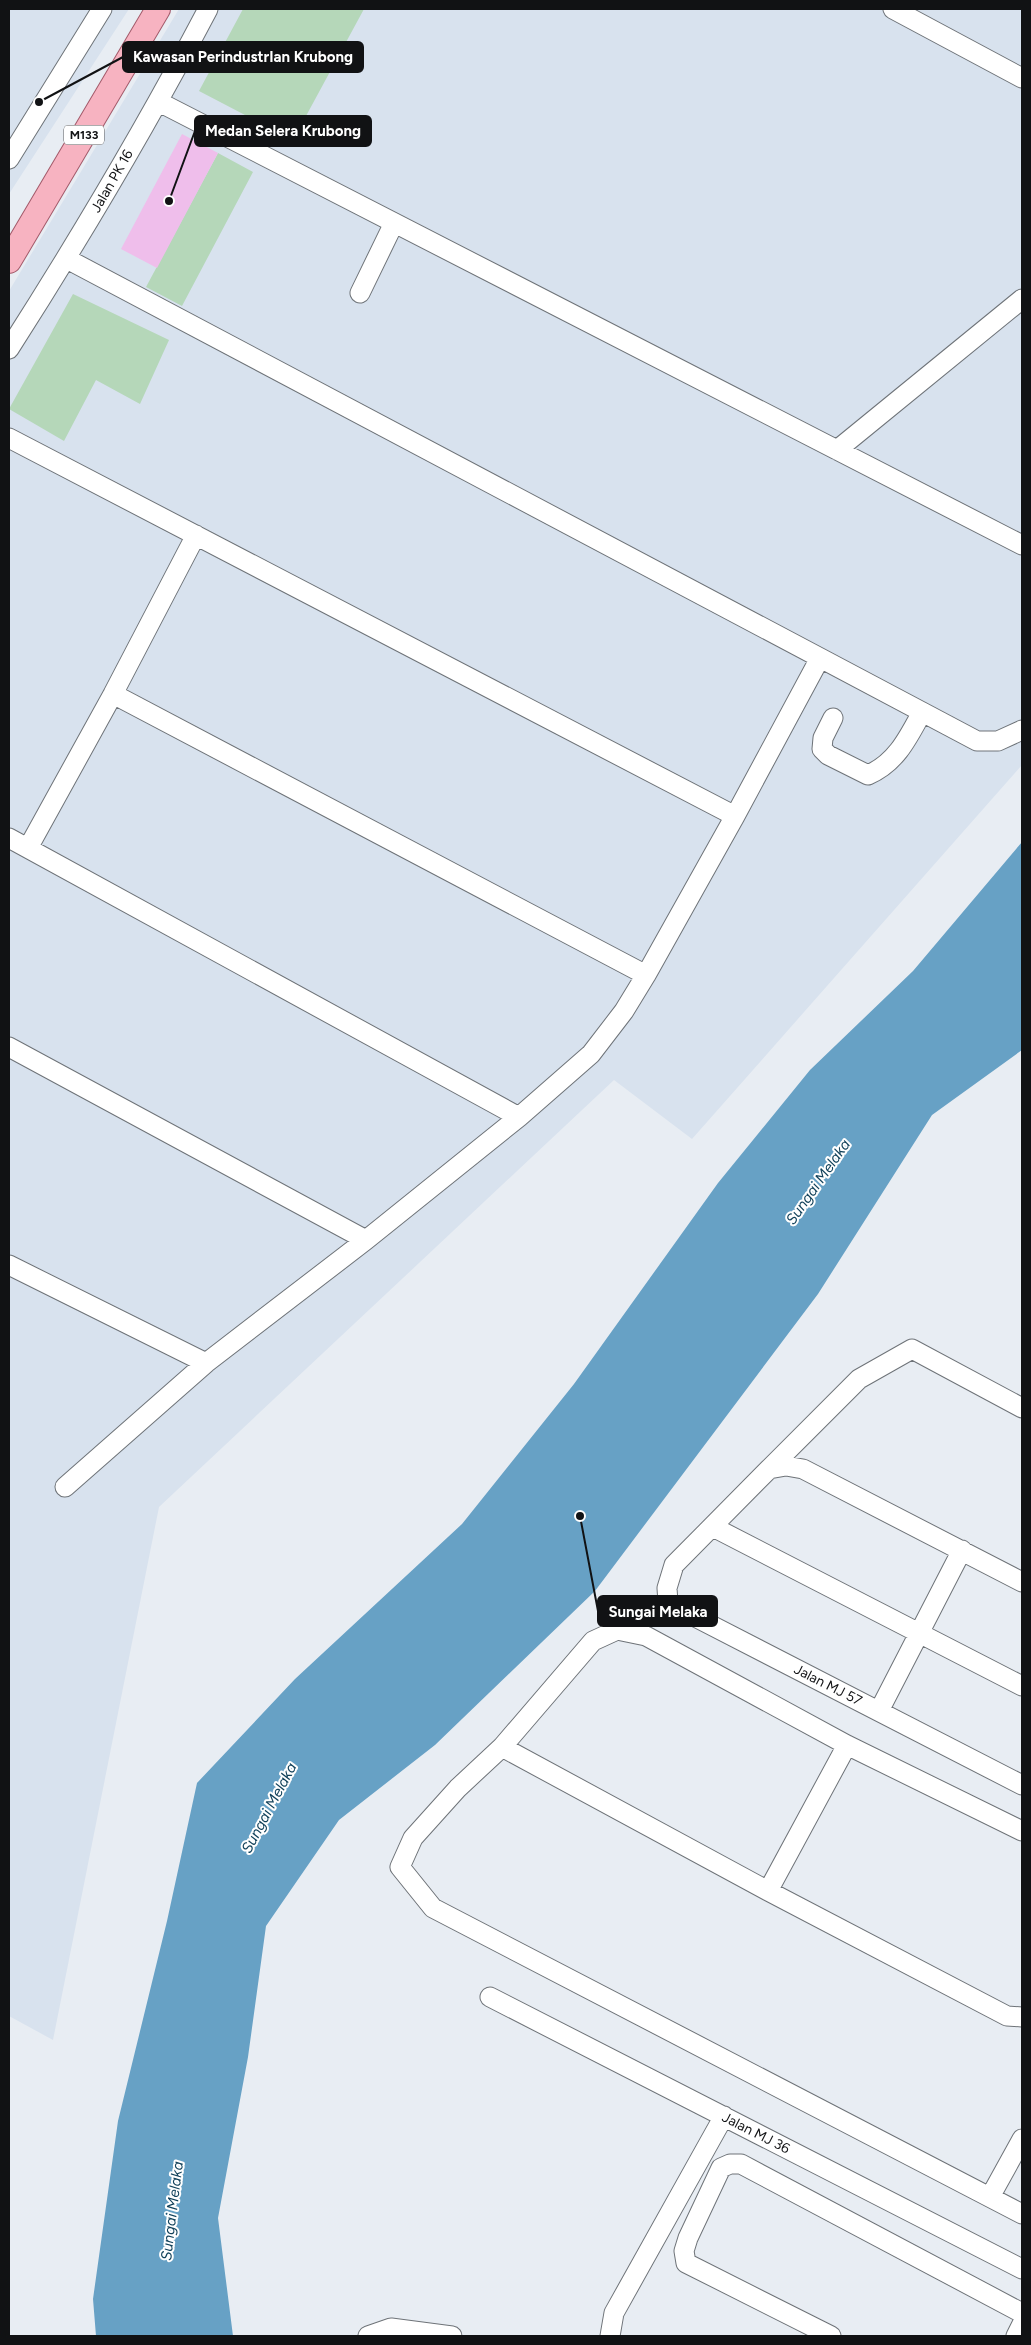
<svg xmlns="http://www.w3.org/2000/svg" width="1031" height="2345" font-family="Figtree,sans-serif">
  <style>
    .built { fill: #d8e2ee }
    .green { fill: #b5d7b9 }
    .water { fill: #67a1c5 }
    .building { fill: #efbeeb }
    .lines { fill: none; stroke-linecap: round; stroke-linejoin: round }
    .minor-casing { stroke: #6e7378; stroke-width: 21 }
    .major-casing { stroke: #a35a6a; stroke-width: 26 }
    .minor { stroke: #fff; stroke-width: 19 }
    .major { stroke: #f7b3c1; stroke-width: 24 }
    .labels { text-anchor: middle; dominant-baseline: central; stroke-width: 4; stroke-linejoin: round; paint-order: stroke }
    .shield { fill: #fff; stroke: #58595a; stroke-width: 1 }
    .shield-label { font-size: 12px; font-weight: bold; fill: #111214 }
    .street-label { font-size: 14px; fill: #111214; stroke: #fff }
    .water-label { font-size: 15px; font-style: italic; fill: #12425b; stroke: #fff }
    .leader { fill: none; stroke: #111214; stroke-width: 2 }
    .callout-dot { fill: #111214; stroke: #fff; stroke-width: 2 }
    .callout { fill: #111214; stroke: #111214; stroke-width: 2 }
    .callout-label { font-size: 15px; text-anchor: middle; font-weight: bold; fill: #fff }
  </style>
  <rect width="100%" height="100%" fill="#e8edf3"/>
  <path class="built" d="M9,9H129L9,194Z
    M179,9H1022V765L692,1139L614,1080L159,1507L53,2040L9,2016V291Z"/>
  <path class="green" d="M243,9H364L293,140L199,91Z
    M218,153L253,172L182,306L146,287Z
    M73,294L169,340L140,404L96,380L64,441L9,409Z"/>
  <path class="water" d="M1022,842V1050L932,1115L818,1294L595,1591L435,1745L339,1820L266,1926L248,2057L218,2218L233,2336H96L93,2299L118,2121L167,1921L197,1783L295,1679L462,1524L574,1384L718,1183L810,1070L913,971Z"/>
  <path class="building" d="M182,134L218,153L157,268L121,249Z"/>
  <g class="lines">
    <g class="minor-casing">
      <path id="minor" d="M893,9L1022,78
        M159,102L1022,545
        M9,159L102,9
        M67,259L977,741H998L1022,730
        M360,293L394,223
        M9,349C80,238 147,125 208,9
        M9,438L735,816
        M837,450L1022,299
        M113,694L646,975
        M833,718L823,738L822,749L828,755L868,775C896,763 908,738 922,712
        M9,838L519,1117
        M28,848L113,694L196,535
        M9,1047L366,1240
        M9,1265L206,1363
        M769,1469L859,1379L912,1349L1022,1408
        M65,1487L206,1363L366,1240L519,1117L591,1054L624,1011L646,975L735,816L820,658
        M713,1527L1022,1686
        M1022,1582L803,1469L786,1466L769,1469L674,1565L667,1588L668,1603L1022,1785
        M879,1711L962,1550
        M502,1747L768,1891L1007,2016L1022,2017
        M1022,1831L847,1745L646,1636L617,1630L593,1641L502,1747L458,1788L413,1838L400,1867L433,1908L1022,2214
        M768,1891L847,1745
        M490,1997L1022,2269
        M990,2197L1022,2139
        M368,2336L391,2328L452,2336
        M610,2336L614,2313L724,2116
        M831,2336L686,2263L684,2251L688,2238L721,2168L730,2164H741L1022,2313
        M1016,2336L1022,2324"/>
    </g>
    <g class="major-casing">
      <path id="major" d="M9,261L158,9"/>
    </g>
    <use href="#minor" class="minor"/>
    <use href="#major" class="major"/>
  </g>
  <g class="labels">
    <rect class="shield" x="64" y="125.5" width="40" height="19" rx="4"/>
    <g class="shield-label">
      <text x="84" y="135">M133</text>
    </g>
    <g class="street-label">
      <text transform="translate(112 181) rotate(-60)">Jalan PK 16</text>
      <text transform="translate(828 1685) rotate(27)">Jalan MJ 57</text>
      <text transform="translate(756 2133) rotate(27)">Jalan MJ 36</text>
    </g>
    <g class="water-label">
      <text transform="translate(818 1182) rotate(-55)">Sungai Melaka</text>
      <text transform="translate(269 1808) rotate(-62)">Sungai Melaka</text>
      <text transform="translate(172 2211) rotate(-83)">Sungai Melaka</text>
    </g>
  </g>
  <path class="leader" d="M39 102L123 57M169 201L195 131M580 1516L598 1611"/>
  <g class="callout-dot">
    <circle cx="39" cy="102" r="5"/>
    <circle cx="169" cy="201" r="5"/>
    <circle cx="580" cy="1516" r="5"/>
  </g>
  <g class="callout">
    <rect x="123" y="42" width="240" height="30" rx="5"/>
    <rect x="195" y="116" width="176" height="30" rx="5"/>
    <rect x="598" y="1596" width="119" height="30" rx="5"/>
  </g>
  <g class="callout-label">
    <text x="243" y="62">Kawasan PerindustrIan Krubong</text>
    <text x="283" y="136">Medan Selera Krubong</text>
    <text x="658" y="1617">Sungai Melaka</text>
  </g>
  <rect width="1031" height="2345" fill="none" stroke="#111214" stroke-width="20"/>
</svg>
